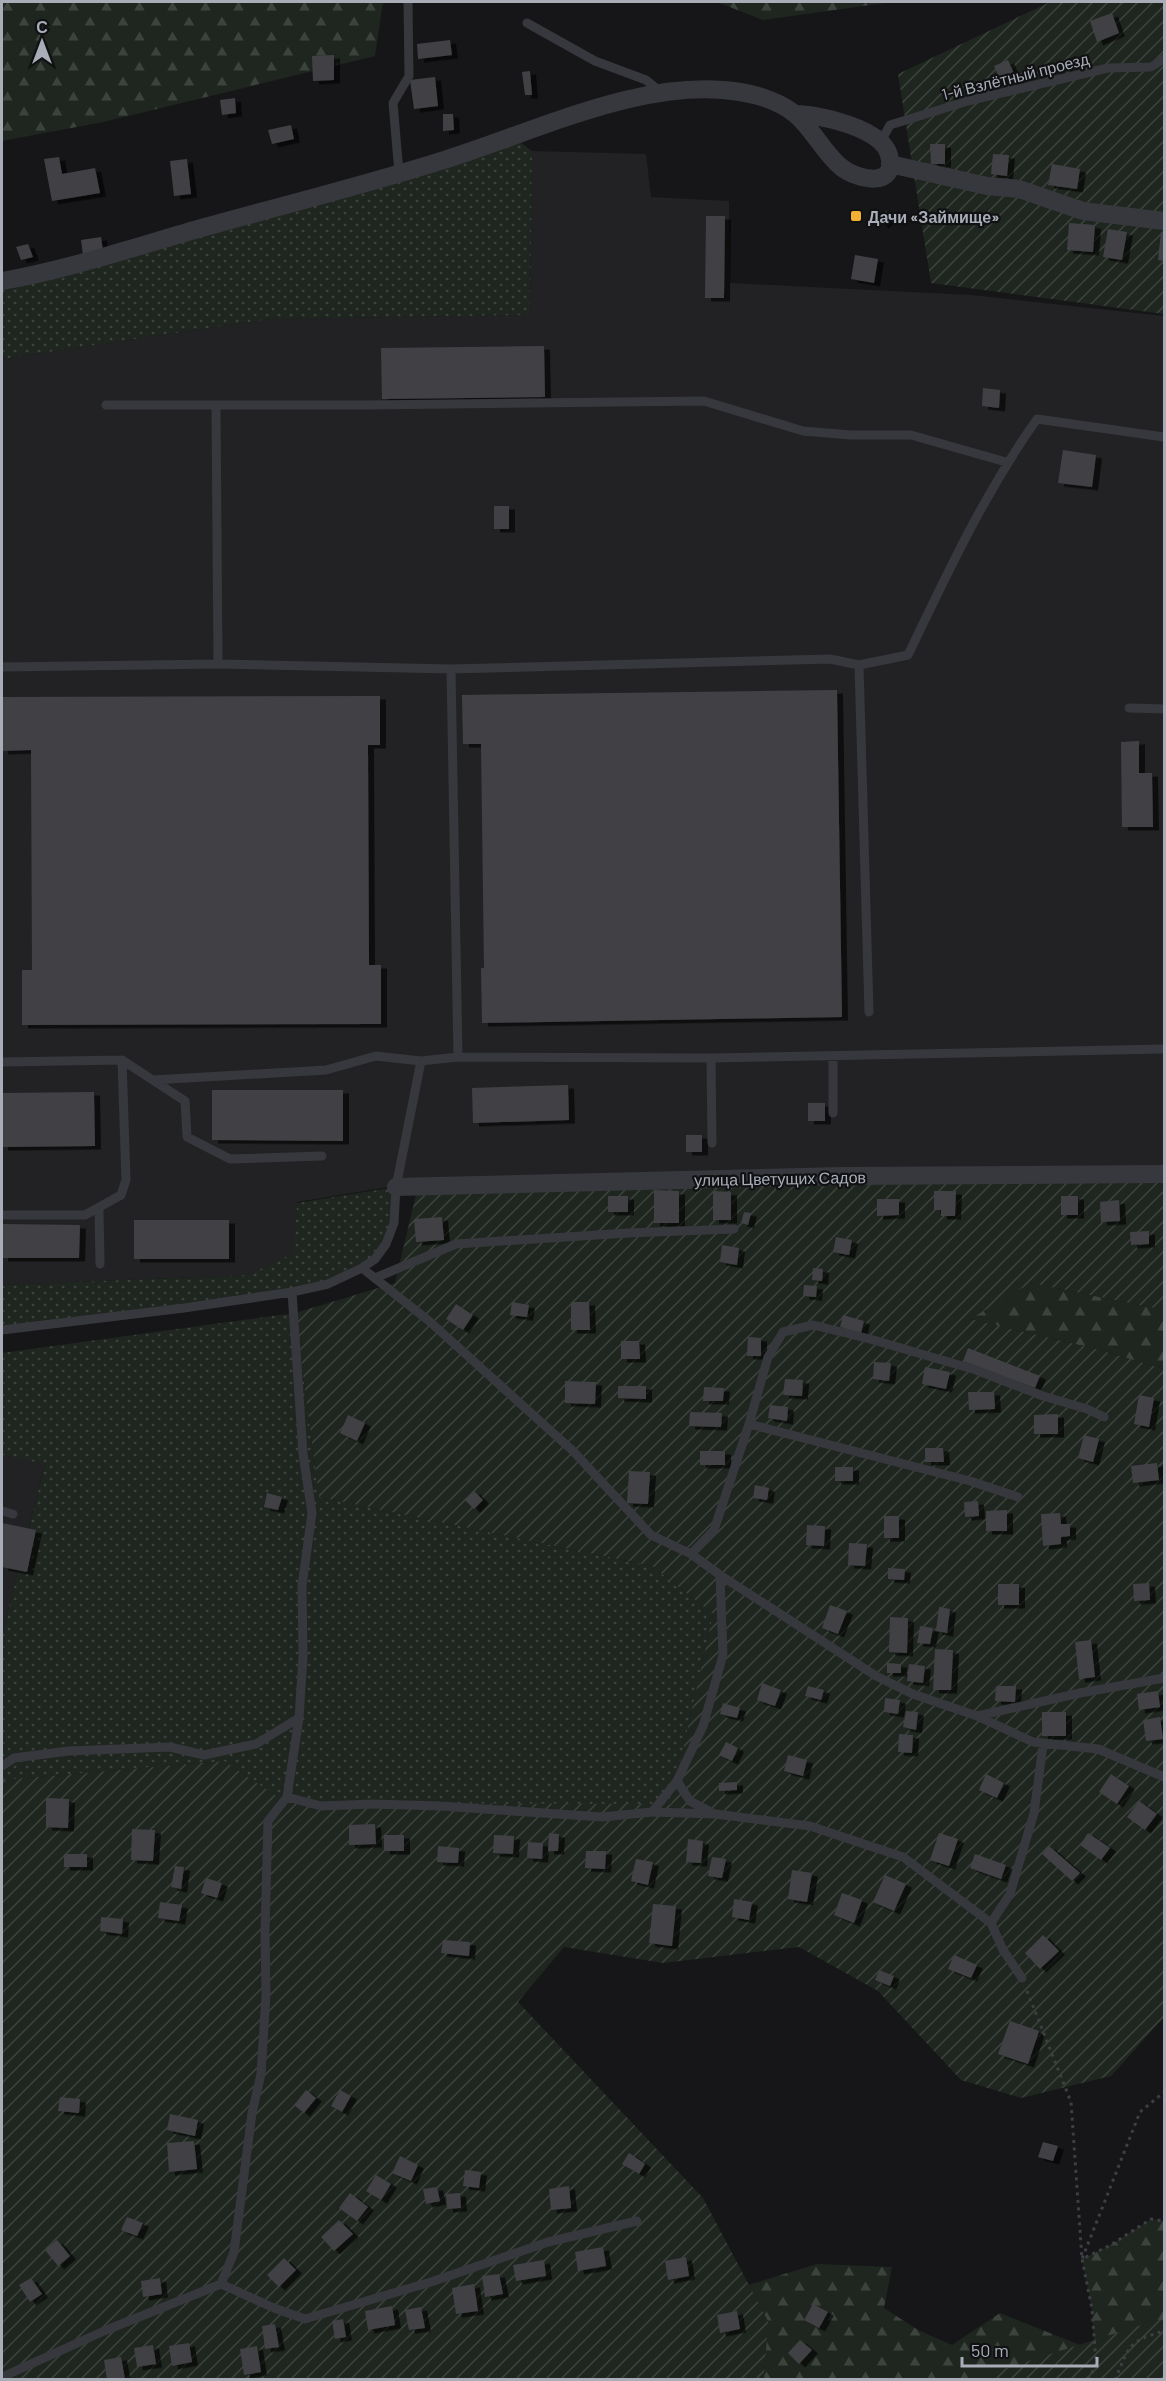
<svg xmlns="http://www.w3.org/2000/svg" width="1166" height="2381" font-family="Barlow,sans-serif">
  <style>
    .built { fill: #222225 }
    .grass { fill: url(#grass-dots) }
    .forest { fill: url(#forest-firs) }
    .garden { fill: url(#garden-furrows) }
    .building { fill: #404145; filter: url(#shadow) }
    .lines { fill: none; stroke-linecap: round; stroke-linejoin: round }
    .path { stroke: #3d3f44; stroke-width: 3; stroke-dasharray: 3 4.5; stroke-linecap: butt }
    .lane { stroke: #37383d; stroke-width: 9 }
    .street { stroke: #37383d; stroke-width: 18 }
    .poi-dot { fill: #f2b134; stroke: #111113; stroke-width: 2 }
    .labels { text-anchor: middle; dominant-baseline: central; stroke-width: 4.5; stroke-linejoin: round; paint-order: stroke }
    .street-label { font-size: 16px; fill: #a8adb8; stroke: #111113 }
    .poi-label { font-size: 16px; font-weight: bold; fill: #a8adb8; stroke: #111113; text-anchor: start }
  </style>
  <defs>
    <pattern id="grass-dots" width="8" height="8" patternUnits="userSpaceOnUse" patternTransform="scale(1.5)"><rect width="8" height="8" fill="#1e261f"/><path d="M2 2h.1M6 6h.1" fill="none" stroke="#3c433d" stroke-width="1.8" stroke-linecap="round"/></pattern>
    <pattern id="forest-firs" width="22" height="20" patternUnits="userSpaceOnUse" patternTransform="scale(1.5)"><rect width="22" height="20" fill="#1e261f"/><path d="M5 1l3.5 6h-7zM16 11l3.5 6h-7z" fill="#3c433d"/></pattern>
    <pattern id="garden-furrows" width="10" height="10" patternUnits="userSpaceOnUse" patternTransform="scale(1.5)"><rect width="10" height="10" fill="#1e261f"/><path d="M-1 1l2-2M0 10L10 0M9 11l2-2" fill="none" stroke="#3c433d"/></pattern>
    <filter id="shadow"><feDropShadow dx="6" dy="3.5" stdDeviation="0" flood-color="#0009"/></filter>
  </defs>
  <rect width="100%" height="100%" fill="#161618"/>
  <path class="built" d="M532,151L646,154L651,197L729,201L730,283L971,295L1164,316V1172L419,1182L297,1202L295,1253L248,1275L2,1285V359L270,319L530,315Z
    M2,1455L45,1463L2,1635Z"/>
  <path class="grass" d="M513,137L532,151L530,315L270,319L2,359V281Z
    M396,1187L386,1244L362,1268L328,1284L2,1330V1285L248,1275L294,1253L297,1203Z
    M295,1313L319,1497L652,1566L713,1614L671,1805L286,1803L224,1761L2,1780V1635L45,1464L2,1455V1353Z"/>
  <path class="forest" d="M2,2H383L375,56L103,122L2,141Z
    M717,2H892L763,20Z
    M1031,1283L1164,1310V1369L1096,1349L969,1319Z
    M1151,2219L1164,2221V2379H764L767,2321L748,2285L817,2264L892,2267L884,2308L918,2330L952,2345L1000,2313L1080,2345L1094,2341L1092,2309L1082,2259L1109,2246Z"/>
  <path class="garden" d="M1050,2H1164V314L931,283L898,74Z
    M1164,1172V1310L1031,1283L970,1319L1096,1349L1164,1369V2017L1111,2076L1021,2098L961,2080L878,1991L799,1947L663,1963L564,1947L518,2002L703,2198L768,2321L764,2379L2,2380V1780L224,1761L287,1803L671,1804L713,1614L652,1566L319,1497L295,1313L395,1283L419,1182Z
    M1164,2320V2379H989L991,2373L1154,2321Z"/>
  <path class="building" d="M1112,13L1119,33L1097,42L1090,21Z
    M450,40L452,55L418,59L417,44Z
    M334,55V80L313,81L312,56Z
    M1008,60L1015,76L1001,82L994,66Z
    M530,71L532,95H525L522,72Z
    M435,77L438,106L414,109L410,80Z
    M235,98L236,113L222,115L220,100Z
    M443,114H453L454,130L443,131Z
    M291,125L294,139L272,144L268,130Z
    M930,144H945V164H931Z
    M993,154L1009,155L1007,176L991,174Z
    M59,157L62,174L95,168L100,193L52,201L44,159Z
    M187,159L191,194L174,196L170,161Z
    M1052,164L1080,169L1077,189L1048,185Z
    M886,211L891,216L883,225L877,219Z
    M706,216H725L724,298H705Z
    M1069,223L1095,225L1093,252L1067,250Z
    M1108,229L1127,232L1122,260L1103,257Z
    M1161,232L1164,233V261L1158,260Z
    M101,237L103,251L83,255L81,240Z
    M28,244L33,257L21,260L16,247Z
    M855,255L878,259L874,283L851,279Z
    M544,346L545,397L382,399L381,348Z
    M983,388L1000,390L999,408L982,406Z
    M1063,450L1096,455L1092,487L1058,483Z
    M494,506H509V529H494Z
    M837,690L842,1017L482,1023L481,968H484L481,744H463L462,695Z
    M380,696V745H368L369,965H381V1024L22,1025V970H32L31,750L2,751V697Z
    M1139,741V773H1152L1153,827H1122L1121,742Z
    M568,1085L569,1120L473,1123L472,1088Z
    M212,1090H343V1141L212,1140Z
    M94,1092L95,1146L2,1147V1093Z
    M808,1103H825V1121H808Z
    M686,1135H702V1152H686Z
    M654,1190L679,1191V1223H654Z
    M713,1191L731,1192V1220H713Z
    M934,1191H956L955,1216H941V1210H934Z
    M608,1196H628V1212H608Z
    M1061,1196H1078V1215H1061Z
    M877,1199H899V1215L877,1216Z
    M1119,1200L1120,1221L1101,1222L1100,1202Z
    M744,1212L751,1213L748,1225L741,1223Z
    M442,1217L444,1240L416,1242L414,1219Z
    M134,1220H229V1259H134Z
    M2,1224L80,1225L79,1258H2Z
    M1149,1231V1244L1131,1245L1130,1232Z
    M836,1237L852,1240L849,1255L833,1252Z
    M722,1245L739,1248L737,1265L720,1262Z
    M813,1268L823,1269L822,1281L812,1280Z
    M804,1285L817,1286L816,1297L803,1296Z
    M512,1302L529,1305L527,1317L510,1315Z
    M571,1302H589L590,1330H571Z
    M456,1304L473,1315L463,1330L446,1319Z
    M843,1315L864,1321L861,1333L840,1327Z
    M748,1337L761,1338V1356H747Z
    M621,1341H639L640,1359H621Z
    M968,1348L1040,1376L1035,1388L963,1361Z
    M874,1362L891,1363L889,1381L873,1379Z
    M925,1367L950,1372L946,1389L922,1384Z
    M785,1379L803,1380L802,1396L783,1395Z
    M565,1381L596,1382L595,1404L565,1403Z
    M618,1386H646V1399L618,1398Z
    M704,1387L724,1388L723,1401H703Z
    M968,1392H994L995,1409L969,1410Z
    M1139,1395L1154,1398L1149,1427L1134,1424Z
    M770,1405L788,1407L787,1421L768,1418Z
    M690,1412L722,1413L721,1427L689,1426Z
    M1058,1414V1434H1034V1415Z
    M348,1415L365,1423L357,1441L340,1433Z
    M1084,1435L1099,1439L1093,1462L1078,1458Z
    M925,1448H943L944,1462H925Z
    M700,1451H725V1465H700Z
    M1157,1463L1159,1480L1133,1483L1131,1466Z
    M835,1467H853V1481H835Z
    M629,1471L650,1472L648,1504L627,1503Z
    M755,1485L769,1488L767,1500L753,1498Z
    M474,1491L483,1500L474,1509L465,1500Z
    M267,1493L282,1497L278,1510L264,1507Z
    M978,1501L979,1516L965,1517L964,1502Z
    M1007,1510V1531H986V1511Z
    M1060,1513L1061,1524H1070V1536L1061,1537V1544L1043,1546L1041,1514Z
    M884,1516H899V1538H884Z
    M2,1523L36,1530L27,1572L2,1567Z
    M807,1525L825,1526L824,1546L806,1545Z
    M849,1543L867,1544L865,1566L848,1565Z
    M888,1568L905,1569L904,1580L888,1579Z
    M1149,1583L1150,1600L1134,1601L1133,1584Z
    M998,1584H1019V1605H998Z
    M830,1605L847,1611L838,1634L822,1628Z
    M939,1607L950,1609L947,1633L936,1631Z
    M890,1617L908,1618L907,1653L889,1652Z
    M920,1626L933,1628L930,1644L917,1643Z
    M1091,1640L1095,1677L1079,1679L1075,1642Z
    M935,1649L953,1650L951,1690H933Z
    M887,1663L901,1664V1673H887Z
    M909,1664L925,1666L923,1683L907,1681Z
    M762,1683L781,1690L775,1706L757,1700Z
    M808,1686L824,1690L821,1700L805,1696Z
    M996,1686H1016L1015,1702L995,1701Z
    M1158,1691L1160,1707L1139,1710L1137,1694Z
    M885,1698L900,1700L898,1714L884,1712Z
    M723,1703L740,1708L737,1718L720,1714Z
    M906,1711L918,1712L916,1730L903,1727Z
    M1042,1712H1066V1736H1042Z
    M1160,1717L1163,1739L1146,1741L1143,1720Z
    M899,1734L913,1735L912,1753L898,1752Z
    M726,1742L738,1748L732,1761L719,1755Z
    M788,1755L807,1760L803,1776L784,1771Z
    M986,1774L1004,1783L997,1798L979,1790Z
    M1111,1774L1129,1786L1117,1804L1099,1792Z
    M737,1782V1790L719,1791V1783Z
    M46,1798L69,1799L68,1828L46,1827Z
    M1139,1801L1157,1814L1145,1830L1127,1817Z
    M375,1824L376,1844L349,1845V1825Z
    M132,1829L155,1830L153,1861L131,1860Z
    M549,1833L559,1834L558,1851H548Z
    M939,1833L958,1839L949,1866L930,1860Z
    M1088,1833L1110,1848L1101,1860L1080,1845Z
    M384,1835H404V1851H384Z
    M494,1835L514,1836L513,1854L493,1853Z
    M688,1839L703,1841L701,1863L686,1862Z
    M528,1842L543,1843L542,1859L527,1858Z
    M438,1846L459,1848L458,1863L437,1862Z
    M1049,1846L1080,1873L1072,1881L1042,1854Z
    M586,1851H606L605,1869L585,1868Z
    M64,1854H87V1867H64Z
    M975,1854L1006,1865L1001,1879L970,1868Z
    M712,1857L726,1859L722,1878L708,1876Z
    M636,1859L653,1862L648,1885L631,1881Z
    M175,1866L184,1867L181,1889L171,1887Z
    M792,1870L812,1873L807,1902L788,1899Z
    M885,1875L906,1884L894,1911L873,1902Z
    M206,1878L222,1883L217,1898L201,1893Z
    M842,1893L862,1900L854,1923L834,1915Z
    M734,1899L752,1902L749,1920L732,1917Z
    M160,1902L182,1905L179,1921L158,1918Z
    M653,1904L676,1906L672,1946L649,1943Z
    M101,1917L123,1919L122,1934L100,1931Z
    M1043,1935L1059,1951L1040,1969L1025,1953Z
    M443,1940L470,1942L469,1956L441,1953Z
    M954,1955L977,1965L971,1978L948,1969Z
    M879,1970L894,1976L890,1986L875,1980Z
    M1010,2021L1039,2031L1028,2064L998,2054Z
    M306,2090L316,2098L304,2113L294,2105Z
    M340,2090L351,2096L342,2112L331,2106Z
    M60,2097L80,2099L79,2113L58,2111Z
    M170,2114L198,2120L195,2136L167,2130Z
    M194,2141L197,2169L169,2172L167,2143Z
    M1043,2142L1058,2146L1053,2161L1038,2157Z
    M629,2153L645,2164L639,2174L622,2164Z
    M400,2156L418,2165L411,2181L392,2173Z
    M465,2170L481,2172L479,2188L463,2186Z
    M376,2175L391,2184L381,2200L366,2191Z
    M569,2186L571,2208L551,2210L549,2189Z
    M437,2187L440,2201L426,2204L423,2189Z
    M350,2193L368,2207L357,2221L339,2208Z
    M460,2193L461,2208L447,2209L446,2194Z
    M127,2217L143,2223L137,2236L121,2230Z
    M339,2220L353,2234L334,2251L321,2237Z
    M57,2240L70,2256L58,2266L45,2250Z
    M603,2247L606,2266L578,2271L575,2252Z
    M686,2257L689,2276L668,2280L665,2261Z
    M284,2258L296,2270L279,2287L267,2275Z
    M544,2260L546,2276L516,2281L513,2265Z
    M499,2274L503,2294L485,2297L482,2276Z
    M31,2278L42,2294L30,2302L19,2285Z
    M160,2278L162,2294L143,2297L141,2281Z
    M474,2284L478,2311L456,2314L452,2288Z
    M813,2304L828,2312L819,2328L804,2320Z
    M392,2306L395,2325L368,2330L365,2311Z
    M421,2307L425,2328L409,2330L405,2310Z
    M737,2311L740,2329L720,2333L717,2315Z
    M343,2319L346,2337L335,2339L332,2321Z
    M275,2324L279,2347L265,2349L262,2326Z
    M800,2340L812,2350L799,2364L788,2353Z
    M189,2343L192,2362L172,2366L169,2346Z
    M153,2345L156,2364L137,2367L134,2348Z
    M257,2346L261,2372L244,2375L240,2349Z
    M121,2357L125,2379L107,2380L104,2360Z"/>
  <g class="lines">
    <path class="path" d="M1027,1991L1071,2102L1082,2259L1140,2112L1164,2092
      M1089,2380L1096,2363L1092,2309L1082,2259L1109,2246L1151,2219L1164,2221
      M1115,2380C1130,2345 1127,2342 1164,2331"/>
    <path class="lane" d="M527,23L595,61L646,80L661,92
      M881,141L890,125L968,101L1108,68L1151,67L1164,59
      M399,173L393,103L409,76L408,2
      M106,405H367L704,401L803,431L851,435H911L1006,462
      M216,405L218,664
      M859,665L869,1012
      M2,667L218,664L451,669L830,659L859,665L908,655C948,572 984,494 1037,419L1164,437
      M451,669L458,1057L711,1058L1164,1049
      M1129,708L1164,709
      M833,1057V1113
      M711,1058L712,1143
      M2,1062L122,1060L185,1101L187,1137L230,1159L322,1156
      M153,1080L326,1070L376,1056L421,1061L458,1057
      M99,1209L100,1264
      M2,1215H85L121,1195L126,1180L122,1060
      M362,1268L429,1321L573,1451L651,1535L691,1554L720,1575L723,1655L703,1726L677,1781L690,1801L711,1812
      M375,1278L456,1244L628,1233L734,1229
      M2,1330L184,1308L292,1292L328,1284L362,1268L375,1259L386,1244L394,1223L396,1187L421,1061
      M749,1424L768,1357L783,1332L813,1325L870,1339L976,1370L1043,1396L1087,1409L1104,1417
      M2,1511L13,1514
      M691,1554L714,1530L749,1424L970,1481L1018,1497
      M720,1575L876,1676L913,1694L977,1716L1033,1742L1098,1749L1164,1777
      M977,1716L1080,1693L1164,1678
      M2,1766L14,1758L69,1751L170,1747L204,1755L256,1744L299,1718
      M287,1797L321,1806L373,1804L440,1806L602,1817L652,1812L715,1814L810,1826L903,1857L991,1923L1003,1950L1022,1978
      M652,1812L677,1781
      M991,1923L1010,1894L1034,1813L1043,1745
      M221,2284L274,2308L305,2319L431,2282L548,2242L637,2221
      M2,2377L104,2331L221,2284L234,2252L252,2113L261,2074L266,1995L265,1931L268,1821L287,1797L299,1718L303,1657L302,1586L312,1513L303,1454L292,1292"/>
    <path class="street" d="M890,164L987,186L1019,189L1083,211L1164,221
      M2,281C70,269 138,246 205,227C284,205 365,185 444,160C535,132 645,76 740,92C759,95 780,102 795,114C813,129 823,152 841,167C857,180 898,189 889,155C882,128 818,114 795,114
      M396,1187L843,1176L1164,1174"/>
  </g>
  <rect class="poi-dot" x="850" y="210" width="12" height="12" rx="3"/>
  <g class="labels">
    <g class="street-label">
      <text transform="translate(1015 76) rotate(-14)">1-й Взлётный проезд</text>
      <text transform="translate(780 1178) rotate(-1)">улица Цветущих Садов</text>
    </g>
    <g class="poi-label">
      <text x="868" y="216">Дачи «Займище»</text>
    </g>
  </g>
  <rect width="1166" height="2381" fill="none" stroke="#a8adb8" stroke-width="6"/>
  <g transform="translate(42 42)" stroke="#111113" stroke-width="4.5" paint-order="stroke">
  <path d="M0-4.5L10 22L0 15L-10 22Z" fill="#a8adb8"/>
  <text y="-9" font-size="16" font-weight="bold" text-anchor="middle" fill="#a8adb8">С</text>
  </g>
  <path d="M962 2357v9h135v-9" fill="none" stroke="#a8adb8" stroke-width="3"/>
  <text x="971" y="2357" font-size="18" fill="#a8adb8" stroke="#111113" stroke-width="4.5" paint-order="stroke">50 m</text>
</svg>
